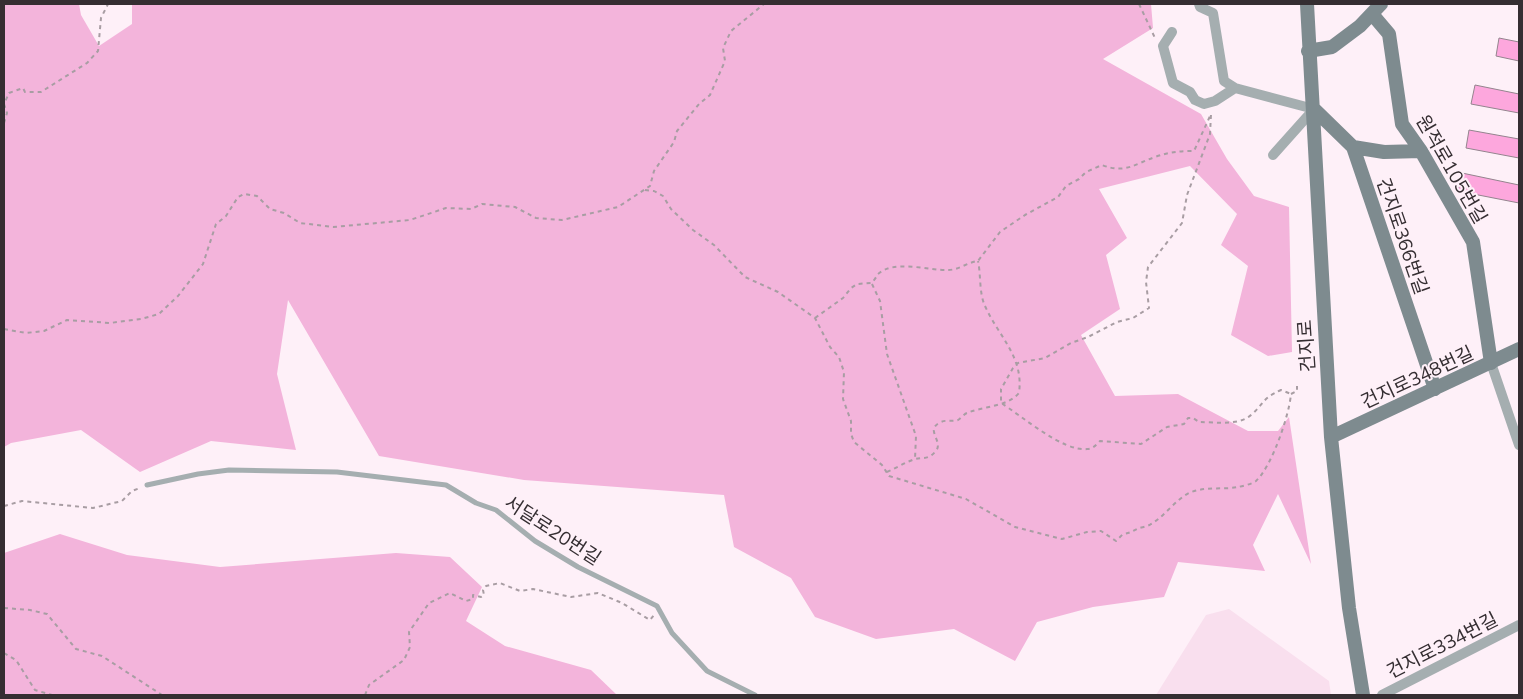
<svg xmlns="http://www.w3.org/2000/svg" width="1523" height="699" font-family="Mulish,'Noto Sans KR',sans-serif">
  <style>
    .built { fill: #f9dfee }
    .green { fill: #f3b4db }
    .building { fill: #fda7dd; stroke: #94848e }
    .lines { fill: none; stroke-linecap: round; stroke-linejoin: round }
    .path { stroke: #a89da3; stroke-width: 2; stroke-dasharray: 4 4; stroke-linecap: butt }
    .lane { stroke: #a5aeb0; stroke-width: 5 }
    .street { stroke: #a5aeb0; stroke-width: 10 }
    .secondary { stroke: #7e8b8f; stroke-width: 14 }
    .labels { text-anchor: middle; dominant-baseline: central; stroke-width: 4; stroke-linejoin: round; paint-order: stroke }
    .street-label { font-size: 19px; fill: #352e32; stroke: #fef0f8 }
  </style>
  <rect width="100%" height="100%" fill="#fef0f8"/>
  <path class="built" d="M1229,609L1329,681L1331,695H1156L1206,615Z"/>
  <path class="green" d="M4,4H79L81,15L99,46L132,24V4H1151L1153,28L1103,59L1201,114L1227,159L1254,196L1289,207L1292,352L1268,356L1231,335L1248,266L1221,245L1237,214L1190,166L1099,189L1127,238L1106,255L1120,309L1081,335L1115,396L1178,394L1248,431H1278L1289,417L1311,564L1278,494L1253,545L1265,571L1178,562L1164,597L1093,607L1037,622L1015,661L954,629L876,639L815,617L791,578L734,547L724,495L524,480L379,456L288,300L277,374L296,450L211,441L140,472L81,430L11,443L4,447Z
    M60,534L127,555L220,567L396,553L450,557L482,587L466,621L505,646L591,670L617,695H4V553Z"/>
  <path class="building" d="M1499,38L1519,42V61L1496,56Z
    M1475,85L1519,94V113L1471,104Z
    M1469,130L1519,139V158L1466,148Z
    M1462,173L1519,185V203L1458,191Z"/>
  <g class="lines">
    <path class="path" d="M1139,4L1155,38
      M4,123L7,113L4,104L9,93L23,88L25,92H41L87,63L98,51L101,18L108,4
      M645,190L654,191L663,196L671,209L693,230L714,245L745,277L778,292L815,318L830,347L839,357L844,372L843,399L851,421V434L854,442L882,465L889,476L966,499L1015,527L1062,539L1087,532L1101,531L1116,541L1123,534C1130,533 1131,532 1137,529C1141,527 1147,527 1151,524C1164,517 1175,500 1189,493C1204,486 1223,490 1238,487C1243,486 1252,484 1256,481C1272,466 1289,416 1291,394
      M872,284L880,301L887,354L916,436L915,459
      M815,318L843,298L851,288L857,284L871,283C875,280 876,277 878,274C895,259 929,271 948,270C959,270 968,262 978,261L1000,232L1025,215L1058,197L1066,186L1079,179L1086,172L1102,165C1125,174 1135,164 1155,157C1169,152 1180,151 1194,151L1211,114L1210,134L1187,195L1182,223L1148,267L1146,282L1149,308L1133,318L1117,322L1088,337L1071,343L1045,358L1018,363L1013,368L1001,389V403C1022,416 1063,452 1087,449C1093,449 1096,445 1100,441L1141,444L1167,427L1184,424L1188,418H1193L1199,422C1215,422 1239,426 1251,415C1265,403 1261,399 1281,390L1291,394
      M4,329L26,333L44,331L67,320L110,323L141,319L159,314L178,296L203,264L216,224L226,216L238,197L244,194L257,196L270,209L284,213L300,223L333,227L410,220L446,208L471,209L482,204L515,207L536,218L562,220L618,207L650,186L654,171L674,142L677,131L699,104L710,95L725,61L723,48L731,31L764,4
      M1291,394L1297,391V386
      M887,472C896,468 906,462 915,459C923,457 928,460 935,452C945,442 925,431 939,423C945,419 952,422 958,420C961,418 964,414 967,413C984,406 1007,407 1019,393C1024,357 999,337 985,306C979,293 981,275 978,261
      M4,506L22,501L93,508L122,501L132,491L140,488
      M4,608L30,610L47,614L76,649L102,656L162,695
      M4,653L16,660L35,690L52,695
      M365,695L369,685L404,660L410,647L409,632L429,603L450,593L466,601L473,599V595L481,597L484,595L483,590L486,586L500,583L520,591L533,589L571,597L598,593L622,603L650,620L654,615"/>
    <path class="lane" d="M147,485L198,474L229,470L337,472L446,485L476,503L496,510L535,541L578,567L657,606L672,633L707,671L755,695"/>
    <path class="street" d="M1199,4L1200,7L1213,13L1224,81L1235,88
      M1172,32L1163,46L1173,83L1190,92L1195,100L1204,104L1215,101L1235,88L1314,109L1273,155
      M1491,363L1519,445
      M1382,695L1519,625"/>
    <path class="secondary" d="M1307,4L1331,437L1349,608L1363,695
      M1372,14L1389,34L1402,124L1421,151L1473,242L1491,363
      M1308,51L1332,47L1360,26L1381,4
      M1314,109L1353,147L1435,389
      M1353,147L1384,152L1421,151
      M1331,437L1519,349"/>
  </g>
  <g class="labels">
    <g class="street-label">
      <text transform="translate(1452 169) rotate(60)">원적로105번길</text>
      <text transform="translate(1403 236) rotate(71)">건지로366번길</text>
      <text transform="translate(1306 346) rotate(-94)">건지로</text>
      <text transform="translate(1417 377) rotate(-25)">건지로348번길</text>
      <text transform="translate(553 530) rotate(33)">서달로20번길</text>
      <text transform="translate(1442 645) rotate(-27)">건지로334번길</text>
    </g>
  </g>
  <rect width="1523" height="699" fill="none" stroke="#352e32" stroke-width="10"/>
</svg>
